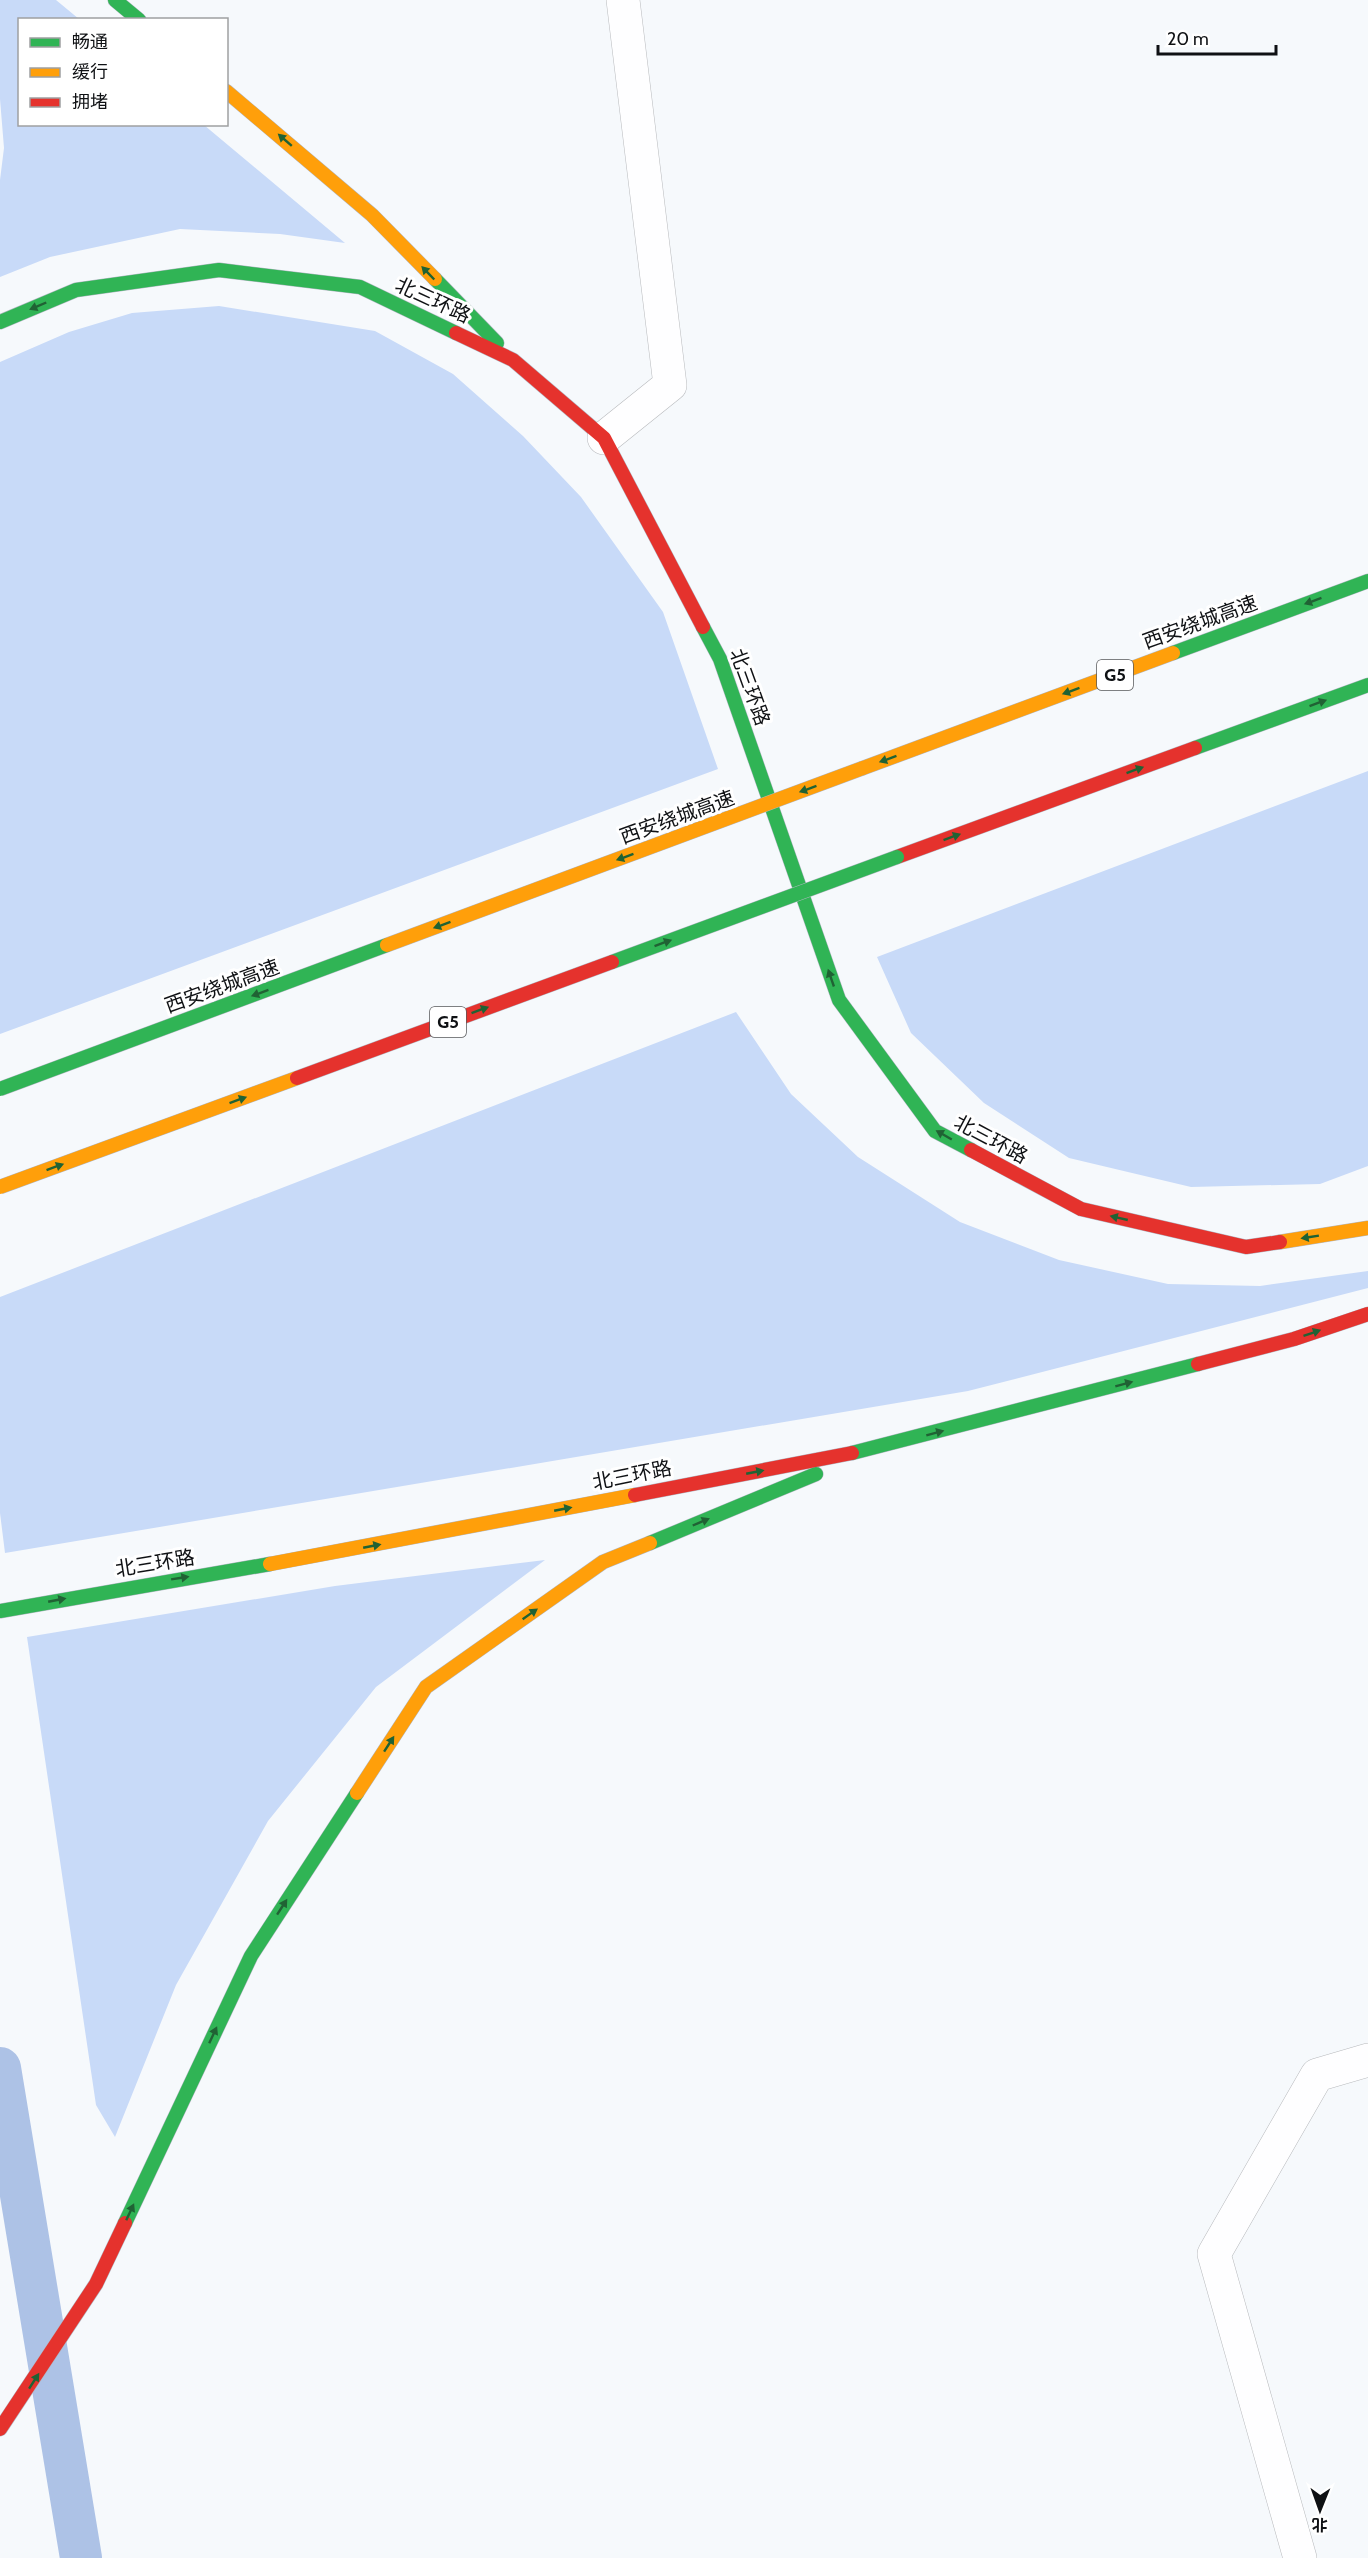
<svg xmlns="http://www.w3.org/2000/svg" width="1368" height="2558" font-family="Cabin,'Noto Sans SC',sans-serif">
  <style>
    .forest { fill: #c8daf8 }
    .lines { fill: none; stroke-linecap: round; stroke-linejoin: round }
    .canal { stroke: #adc2e6; stroke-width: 42 }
    .street-casing { stroke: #b8babd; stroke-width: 34 }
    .fast-casing { stroke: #b1b7c2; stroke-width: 15 }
    .slow-casing { stroke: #b1b7c2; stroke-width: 15 }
    .jam-casing { stroke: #b1b7c2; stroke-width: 15 }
    .street { stroke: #fefeff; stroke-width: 33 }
    .fast { stroke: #30b455; stroke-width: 14 }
    .slow { stroke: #ff9f0a; stroke-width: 14 }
    .jam { stroke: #e5322d; stroke-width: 14 }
    .fast-bridge-casing { stroke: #b1b7c2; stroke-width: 15; stroke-linecap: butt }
    .slow-bridge-casing { stroke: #b1b7c2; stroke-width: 15; stroke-linecap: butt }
    .jam-bridge-casing { stroke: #b1b7c2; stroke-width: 15; stroke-linecap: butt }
    .fast-bridge { stroke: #30b455; stroke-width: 14 }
    .slow-bridge { stroke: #ff9f0a; stroke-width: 14 }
    .jam-bridge { stroke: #e5322d; stroke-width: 14 }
    .oneway { fill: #206234 }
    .labels { text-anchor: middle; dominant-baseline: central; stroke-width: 6; stroke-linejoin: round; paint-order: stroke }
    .shield { fill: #fff; stroke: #57585a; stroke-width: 1.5 }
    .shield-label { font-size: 18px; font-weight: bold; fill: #0f1114 }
    .street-label { font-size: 20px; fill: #0f1114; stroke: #fff }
  </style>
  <rect width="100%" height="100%" fill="#f6f9fc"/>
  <path class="forest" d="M0,0H56L79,19L20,20V124L204,125L345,243L280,234L180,229L50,257L0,277V180L4,148L0,99Z
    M219,306L375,331L453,374L523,436L581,497L663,612L718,769L0,1034V362L69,332L132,313Z
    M1368,771V1166L1320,1184L1191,1187L1069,1158L984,1103L911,1033L877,957Z
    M736,1012L791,1094L858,1157L960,1222L1059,1260L1168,1284L1260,1286L1368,1271V1288L968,1391L5,1553L0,1513V1297Z
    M545,1560L376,1687L268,1821L176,1985L115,2137L96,2105L27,1637L335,1586Z"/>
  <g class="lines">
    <path class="canal" d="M0,2068L81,2558"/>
    <g class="street-casing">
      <path id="street" d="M604,438L670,385L623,0
        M1300,2558L1214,2254L1317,2075L1368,2060"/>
    </g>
    <g class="fast-casing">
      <path id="fast" d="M115,0L139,20
        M435,279L497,343
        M0,322L76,290L219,270L360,287L456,333
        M703,627L720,659L839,1000L935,1131L971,1150
        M1173,653L1368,581
        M1195,748L1368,685
        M852,1453L1198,1364
        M650,1543L816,1474
        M0,1611L270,1564
        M125,2223L251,1956L357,1793"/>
    </g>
    <g class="slow-casing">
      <path id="slow" d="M226,91L372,215L435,279
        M863,768L1173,653
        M1280,1242L1368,1228
        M270,1564L635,1495
        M357,1793L426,1687L603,1562L650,1543"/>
    </g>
    <g class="jam-casing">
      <path id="jam" d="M456,333L513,360L604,438L703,627
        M897,857L1195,748
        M971,1150L1081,1209L1246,1247L1280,1242
        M1198,1364L1294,1339L1368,1314
        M635,1495L852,1453
        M0,2429L96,2284L125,2223"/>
    </g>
    <use href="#street" class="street"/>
    <use href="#fast" class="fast"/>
    <use href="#slow" class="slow"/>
    <use href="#jam" class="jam"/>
    <g class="fast-bridge-casing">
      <path id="fast-bridge" d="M612,962L897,857
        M0,1089L387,945"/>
    </g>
    <g class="slow-bridge-casing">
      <path id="slow-bridge" d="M387,945L863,768
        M0,1187L297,1078"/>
    </g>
    <g class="jam-bridge-casing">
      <path id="jam-bridge" d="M297,1078L612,962"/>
    </g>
    <use href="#fast-bridge" class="fast-bridge"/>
    <use href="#slow-bridge" class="slow-bridge"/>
    <use href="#jam-bridge" class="jam-bridge"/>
  </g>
  <defs><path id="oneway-solid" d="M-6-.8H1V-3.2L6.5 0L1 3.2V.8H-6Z" transform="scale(1.5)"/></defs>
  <g class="oneway">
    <use href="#oneway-solid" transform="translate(285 140) rotate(-139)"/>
    <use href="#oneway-solid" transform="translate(428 273) rotate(-134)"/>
    <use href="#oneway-solid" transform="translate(38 306) rotate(157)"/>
    <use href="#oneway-solid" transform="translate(1313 601) rotate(160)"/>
    <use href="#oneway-solid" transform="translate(1071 691) rotate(160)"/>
    <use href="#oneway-solid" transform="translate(1318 703) rotate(-20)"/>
    <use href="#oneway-solid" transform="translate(888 759) rotate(160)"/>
    <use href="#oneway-solid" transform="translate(1135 770) rotate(-20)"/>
    <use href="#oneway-solid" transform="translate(808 789) rotate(160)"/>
    <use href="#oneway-solid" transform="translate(952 837) rotate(-20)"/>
    <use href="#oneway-solid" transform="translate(625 857) rotate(160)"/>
    <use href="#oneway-solid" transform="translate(442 925) rotate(160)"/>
    <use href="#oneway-solid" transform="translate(663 943) rotate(-20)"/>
    <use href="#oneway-solid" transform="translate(831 978) rotate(-109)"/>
    <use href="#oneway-solid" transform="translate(260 993) rotate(160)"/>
    <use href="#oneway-solid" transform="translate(480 1010) rotate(-20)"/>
    <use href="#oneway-solid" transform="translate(238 1100) rotate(-20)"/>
    <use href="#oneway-solid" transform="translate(944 1135) rotate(-150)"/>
    <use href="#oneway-solid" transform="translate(55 1167) rotate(-20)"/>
    <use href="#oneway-solid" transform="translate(1119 1218) rotate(-167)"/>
    <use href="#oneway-solid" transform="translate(1310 1237) rotate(171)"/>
    <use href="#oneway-solid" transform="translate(1312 1333) rotate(-19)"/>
    <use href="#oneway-solid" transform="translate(1124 1384) rotate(-15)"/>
    <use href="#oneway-solid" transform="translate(935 1433) rotate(-15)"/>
    <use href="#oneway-solid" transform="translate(755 1472) rotate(-11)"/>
    <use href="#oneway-solid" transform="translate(563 1509) rotate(-11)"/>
    <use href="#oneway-solid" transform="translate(701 1522) rotate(-23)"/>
    <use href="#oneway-solid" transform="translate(372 1546) rotate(-11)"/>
    <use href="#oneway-solid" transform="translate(180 1578) rotate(-9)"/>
    <use href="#oneway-solid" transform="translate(57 1600) rotate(-11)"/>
    <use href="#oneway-solid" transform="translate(530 1614) rotate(-35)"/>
    <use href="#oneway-solid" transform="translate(389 1744) rotate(-57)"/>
    <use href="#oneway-solid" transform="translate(282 1907) rotate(-57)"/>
    <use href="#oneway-solid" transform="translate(213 2035) rotate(-65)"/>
    <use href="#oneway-solid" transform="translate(130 2212) rotate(-65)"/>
    <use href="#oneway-solid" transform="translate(34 2381) rotate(-57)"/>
  </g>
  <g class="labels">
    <g class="shield">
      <rect x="1097" y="660" width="36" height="30" rx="4.5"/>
      <rect x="430" y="1007" width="36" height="30" rx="4.5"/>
    </g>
    <g class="shield-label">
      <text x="1115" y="675">G5</text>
      <text x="448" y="1022">G5</text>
    </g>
    <g class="street-label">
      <text transform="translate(433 300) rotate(25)">北三环路</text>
      <text transform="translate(1200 622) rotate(-20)">西安绕城高速</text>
      <text transform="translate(750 687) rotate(70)">北三环路</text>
      <text transform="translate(677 817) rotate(-20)">西安绕城高速</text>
      <text transform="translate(222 986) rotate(-20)">西安绕城高速</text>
      <text transform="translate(991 1139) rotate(28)">北三环路</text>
      <text transform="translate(632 1475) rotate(-11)">北三环路</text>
      <text transform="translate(155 1563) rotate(-9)">北三环路</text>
    </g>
  </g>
  <rect x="18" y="18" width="210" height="108" fill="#ffffff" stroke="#9fa0a1" stroke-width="1.5"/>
  <rect x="30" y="38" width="30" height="9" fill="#30b455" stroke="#9fa0a1" stroke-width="1.5"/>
  <text x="72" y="48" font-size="18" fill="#0f1114">畅通</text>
  <rect x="30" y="68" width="30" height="9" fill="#ff9f0a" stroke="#9fa0a1" stroke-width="1.5"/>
  <text x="72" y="78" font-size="18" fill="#0f1114">缓行</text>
  <rect x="30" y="98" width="30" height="9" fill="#e5322d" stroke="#9fa0a1" stroke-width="1.5"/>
  <text x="72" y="108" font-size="18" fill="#0f1114">拥堵</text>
  <g transform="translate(1320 2510) rotate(181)" stroke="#ffffff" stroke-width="4.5" paint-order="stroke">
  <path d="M0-4.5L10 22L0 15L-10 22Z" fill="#0f1114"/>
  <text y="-9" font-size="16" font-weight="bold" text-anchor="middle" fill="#0f1114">北</text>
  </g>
  <path d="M1158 45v9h118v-9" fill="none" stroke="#0f1114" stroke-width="3"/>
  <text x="1167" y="45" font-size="18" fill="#0f1114" stroke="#ffffff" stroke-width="4.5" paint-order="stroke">20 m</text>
</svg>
